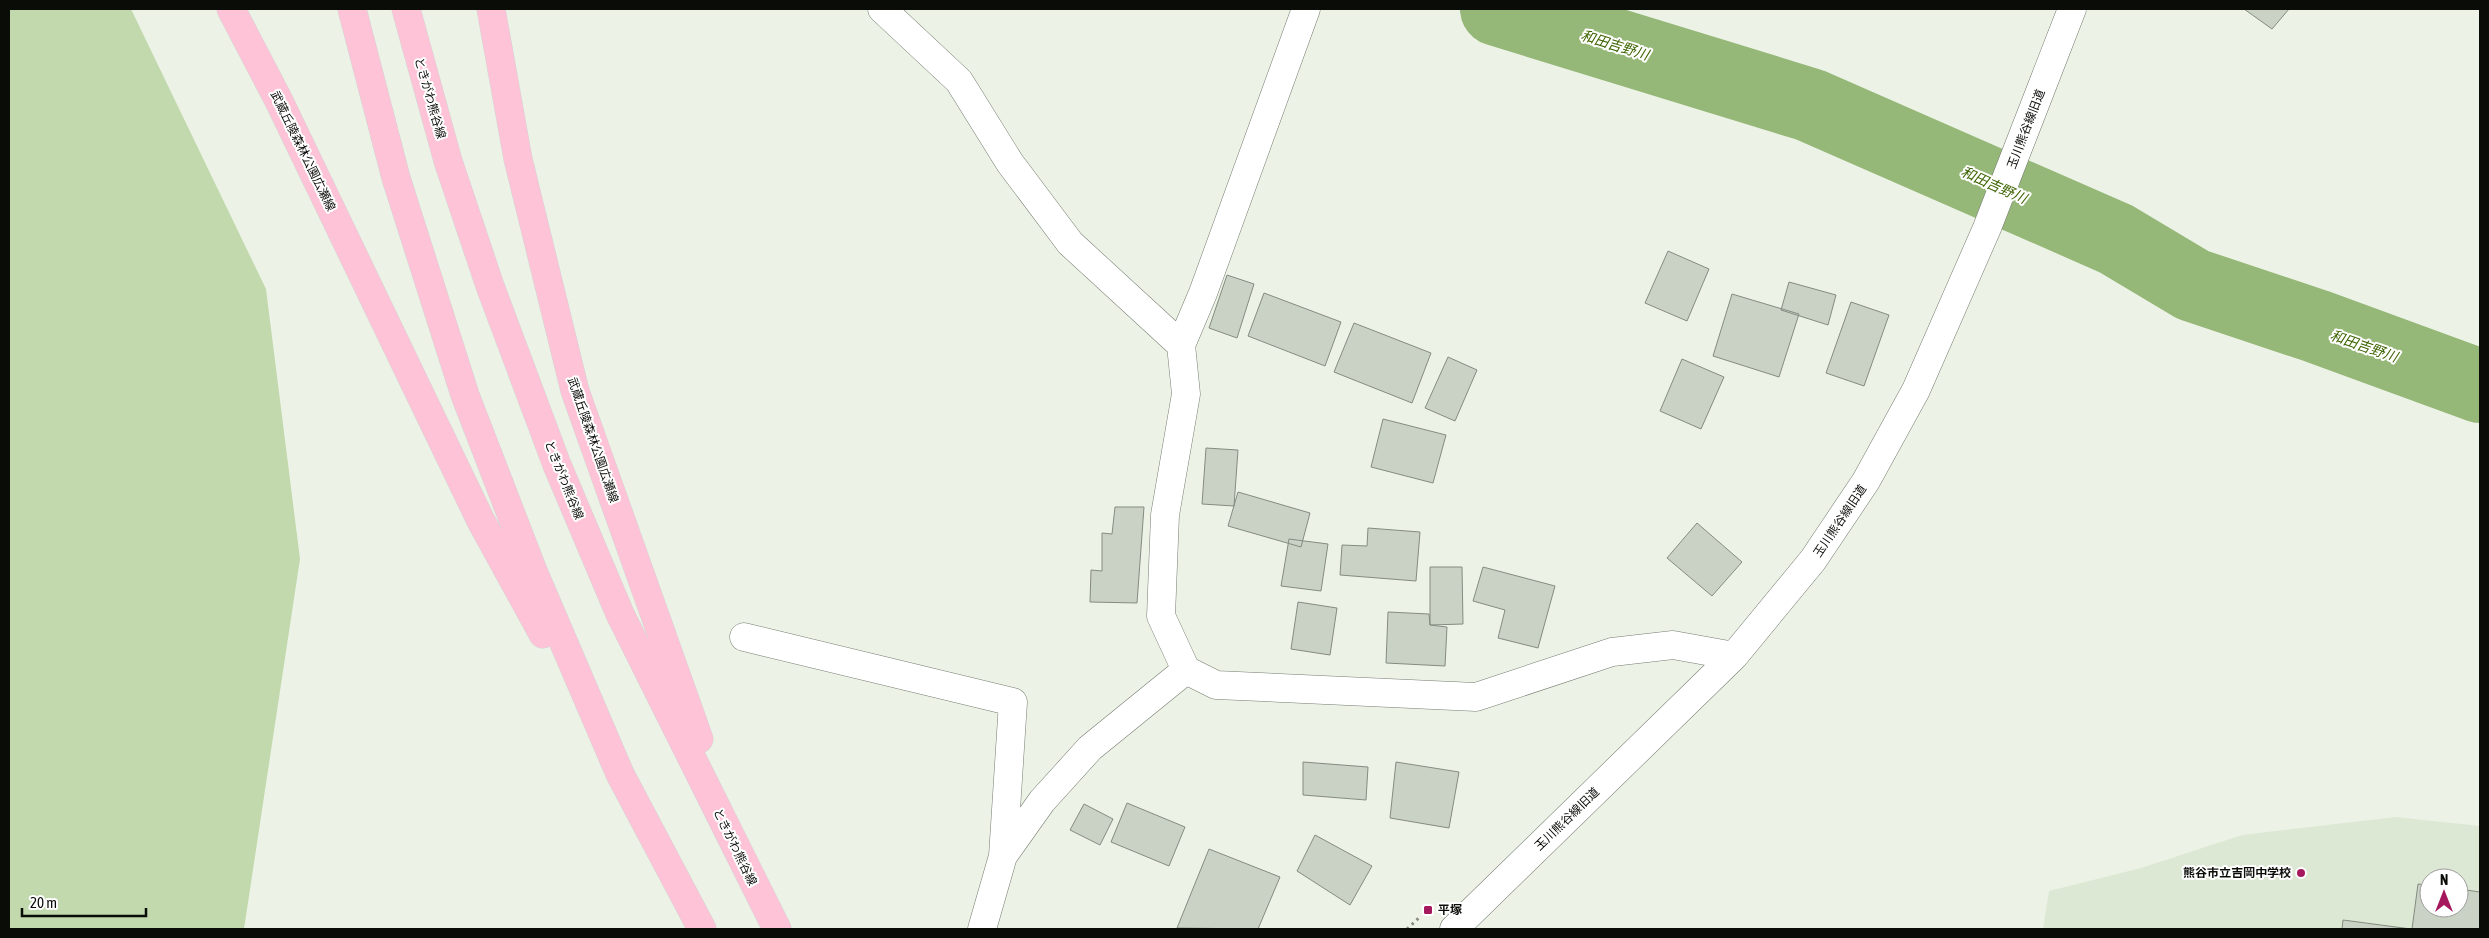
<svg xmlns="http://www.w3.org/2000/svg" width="2489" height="938" font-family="'Asap Condensed','Noto Sans JP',sans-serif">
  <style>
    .built { fill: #dde8d4; fill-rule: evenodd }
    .green { fill: #c2d9ae }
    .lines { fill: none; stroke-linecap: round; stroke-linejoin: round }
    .river { stroke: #95b777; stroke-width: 74 }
    .building { fill: #cad1c5; stroke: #858b80 }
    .minor-casing { stroke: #767c71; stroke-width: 29 }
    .major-casing { stroke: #d3d3d3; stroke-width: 29 }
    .path { stroke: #888d84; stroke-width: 3; stroke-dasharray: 2.5 4; stroke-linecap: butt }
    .minor { stroke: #fff; stroke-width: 28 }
    .major { stroke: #ffc3d8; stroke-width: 28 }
    .poi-dot { fill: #a5185d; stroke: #fff; stroke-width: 2 }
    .labels { text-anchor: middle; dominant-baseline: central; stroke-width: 4; stroke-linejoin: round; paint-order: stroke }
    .street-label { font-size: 12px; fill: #0a0c08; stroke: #fff }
    .poi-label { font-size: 12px; font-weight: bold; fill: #0a0c08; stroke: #fff; text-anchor: end }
    .water-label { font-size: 14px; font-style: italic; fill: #3d6400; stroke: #fff }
  </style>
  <rect width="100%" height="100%" fill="#ecf3e6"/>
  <path class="built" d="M2396,817L2480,826V929H2043L2049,891L2141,868L2242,835ZM2429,878H2459V908H2429Z"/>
  <path class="green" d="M9,9H131L266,289L300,559L244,929H9Z"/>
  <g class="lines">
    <path class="river" d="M1497,9L1810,105L2116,239L2193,285L2316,326L2480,386"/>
  </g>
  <path class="building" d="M2244,9H2289L2272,29Z
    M1668,251L1709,269L1687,321L1645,303Z
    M1227,275L1254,284L1237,338L1209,328Z
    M1789,282L1836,295L1828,325L1781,310Z
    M1264,293L1341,322L1325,366L1248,336Z
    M1732,294L1799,314L1779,377L1713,356Z
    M1851,302L1889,315L1864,386L1826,373Z
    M1354,323L1431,353L1412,403L1334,372Z
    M1448,357L1477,370L1455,421L1425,408Z
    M1682,359L1724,377L1701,429L1660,411Z
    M1383,419L1446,435L1433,483L1371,467Z
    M1206,448L1238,450L1234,506L1202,504Z
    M1238,492L1310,513L1301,547L1228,526Z
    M1115,507H1144L1137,603L1090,602L1091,570L1102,571V533L1112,534Z
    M1697,523L1742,562L1712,596L1667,558Z
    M1368,528L1420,532L1416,581L1340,575L1342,545L1367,546Z
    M1289,539L1328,544L1321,591L1281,586Z
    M1430,567H1462L1463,624L1430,625Z
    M1483,567L1555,586L1538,648L1498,638L1505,610L1473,601Z
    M1298,602L1337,608L1330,655L1291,649Z
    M1388,612L1429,614L1430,625L1447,627L1445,666L1386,663Z
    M1303,762L1368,767L1366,800L1303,795Z
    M1396,762L1459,772L1449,828L1390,818Z
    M1127,803L1185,827L1169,866L1111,842Z
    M1084,804L1113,819L1100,845L1070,830Z
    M1315,835L1372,866L1350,905L1297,871Z
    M1209,849L1280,877L1258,929L1177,928Z
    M2418,884L2429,885V908H2459V889L2480,892V929H2412Z
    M2343,920L2411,929H2342Z"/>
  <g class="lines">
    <g class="minor-casing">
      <path id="minor" d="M882,9L959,81L1010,163L1070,243L1181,345
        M1306,9L1203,293L1181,345L1186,394L1165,515L1161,616L1186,670L1216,685L1476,697L1612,652L1673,645L1734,656
        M744,637L1013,702L1003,856
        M982,929L1003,856L1042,801L1090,748L1186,670
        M1454,929L1734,656L1813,560L1866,481L1916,390L1987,228L2072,9"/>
    </g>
    <g class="major-casing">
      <path id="major" d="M231,9L279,101L481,521L543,634
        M352,9L396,178L465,395L533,571L620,774L702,929
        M406,9L448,161L490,286L557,465L620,614L777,929
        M491,9L518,159L575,391L699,739"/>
    </g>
    <path class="path" d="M1407,929L1421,916"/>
    <use href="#minor" class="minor"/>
    <use href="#major" class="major"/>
  </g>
  <g class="poi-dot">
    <circle cx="2301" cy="873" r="5"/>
    <rect x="1423" y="905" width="10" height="10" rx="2.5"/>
  </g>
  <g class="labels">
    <g class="street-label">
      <text transform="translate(430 98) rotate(74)">ときがわ熊谷線</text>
      <text transform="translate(2026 129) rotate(-69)">玉川熊谷線旧道</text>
      <text transform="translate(303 151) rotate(64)">武蔵丘陵森林公園広瀬線</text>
      <text transform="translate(593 440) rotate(71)">武蔵丘陵森林公園広瀬線</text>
      <text transform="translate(564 480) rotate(68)">ときがわ熊谷線</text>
      <text transform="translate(1840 521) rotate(-56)">玉川熊谷線旧道</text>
      <text transform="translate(1567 819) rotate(-44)">玉川熊谷線旧道</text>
      <text transform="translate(735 847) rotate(64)">ときがわ熊谷線</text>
    </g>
    <g class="poi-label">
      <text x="2291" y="873">熊谷市立吉岡中学校</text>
      <text x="1438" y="910" text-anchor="start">平塚</text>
    </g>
    <g class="water-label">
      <text transform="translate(1615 45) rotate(17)">和田吉野川</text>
      <text transform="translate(1994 185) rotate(24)">和田吉野川</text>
      <text transform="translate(2364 346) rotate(19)">和田吉野川</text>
    </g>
  </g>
  <rect width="2489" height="938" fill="none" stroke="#0a0c08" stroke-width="20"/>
  <g transform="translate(2444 893)"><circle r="24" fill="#ffffff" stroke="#9d9e9c"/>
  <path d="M0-4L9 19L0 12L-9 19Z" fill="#a5185d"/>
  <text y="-8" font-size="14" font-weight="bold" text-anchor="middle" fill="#0a0c08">N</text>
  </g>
  <path d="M22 908v8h124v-8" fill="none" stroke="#0a0c08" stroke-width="2.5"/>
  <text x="30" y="908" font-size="15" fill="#0a0c08" stroke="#ffffff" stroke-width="4" paint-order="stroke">20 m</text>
</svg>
